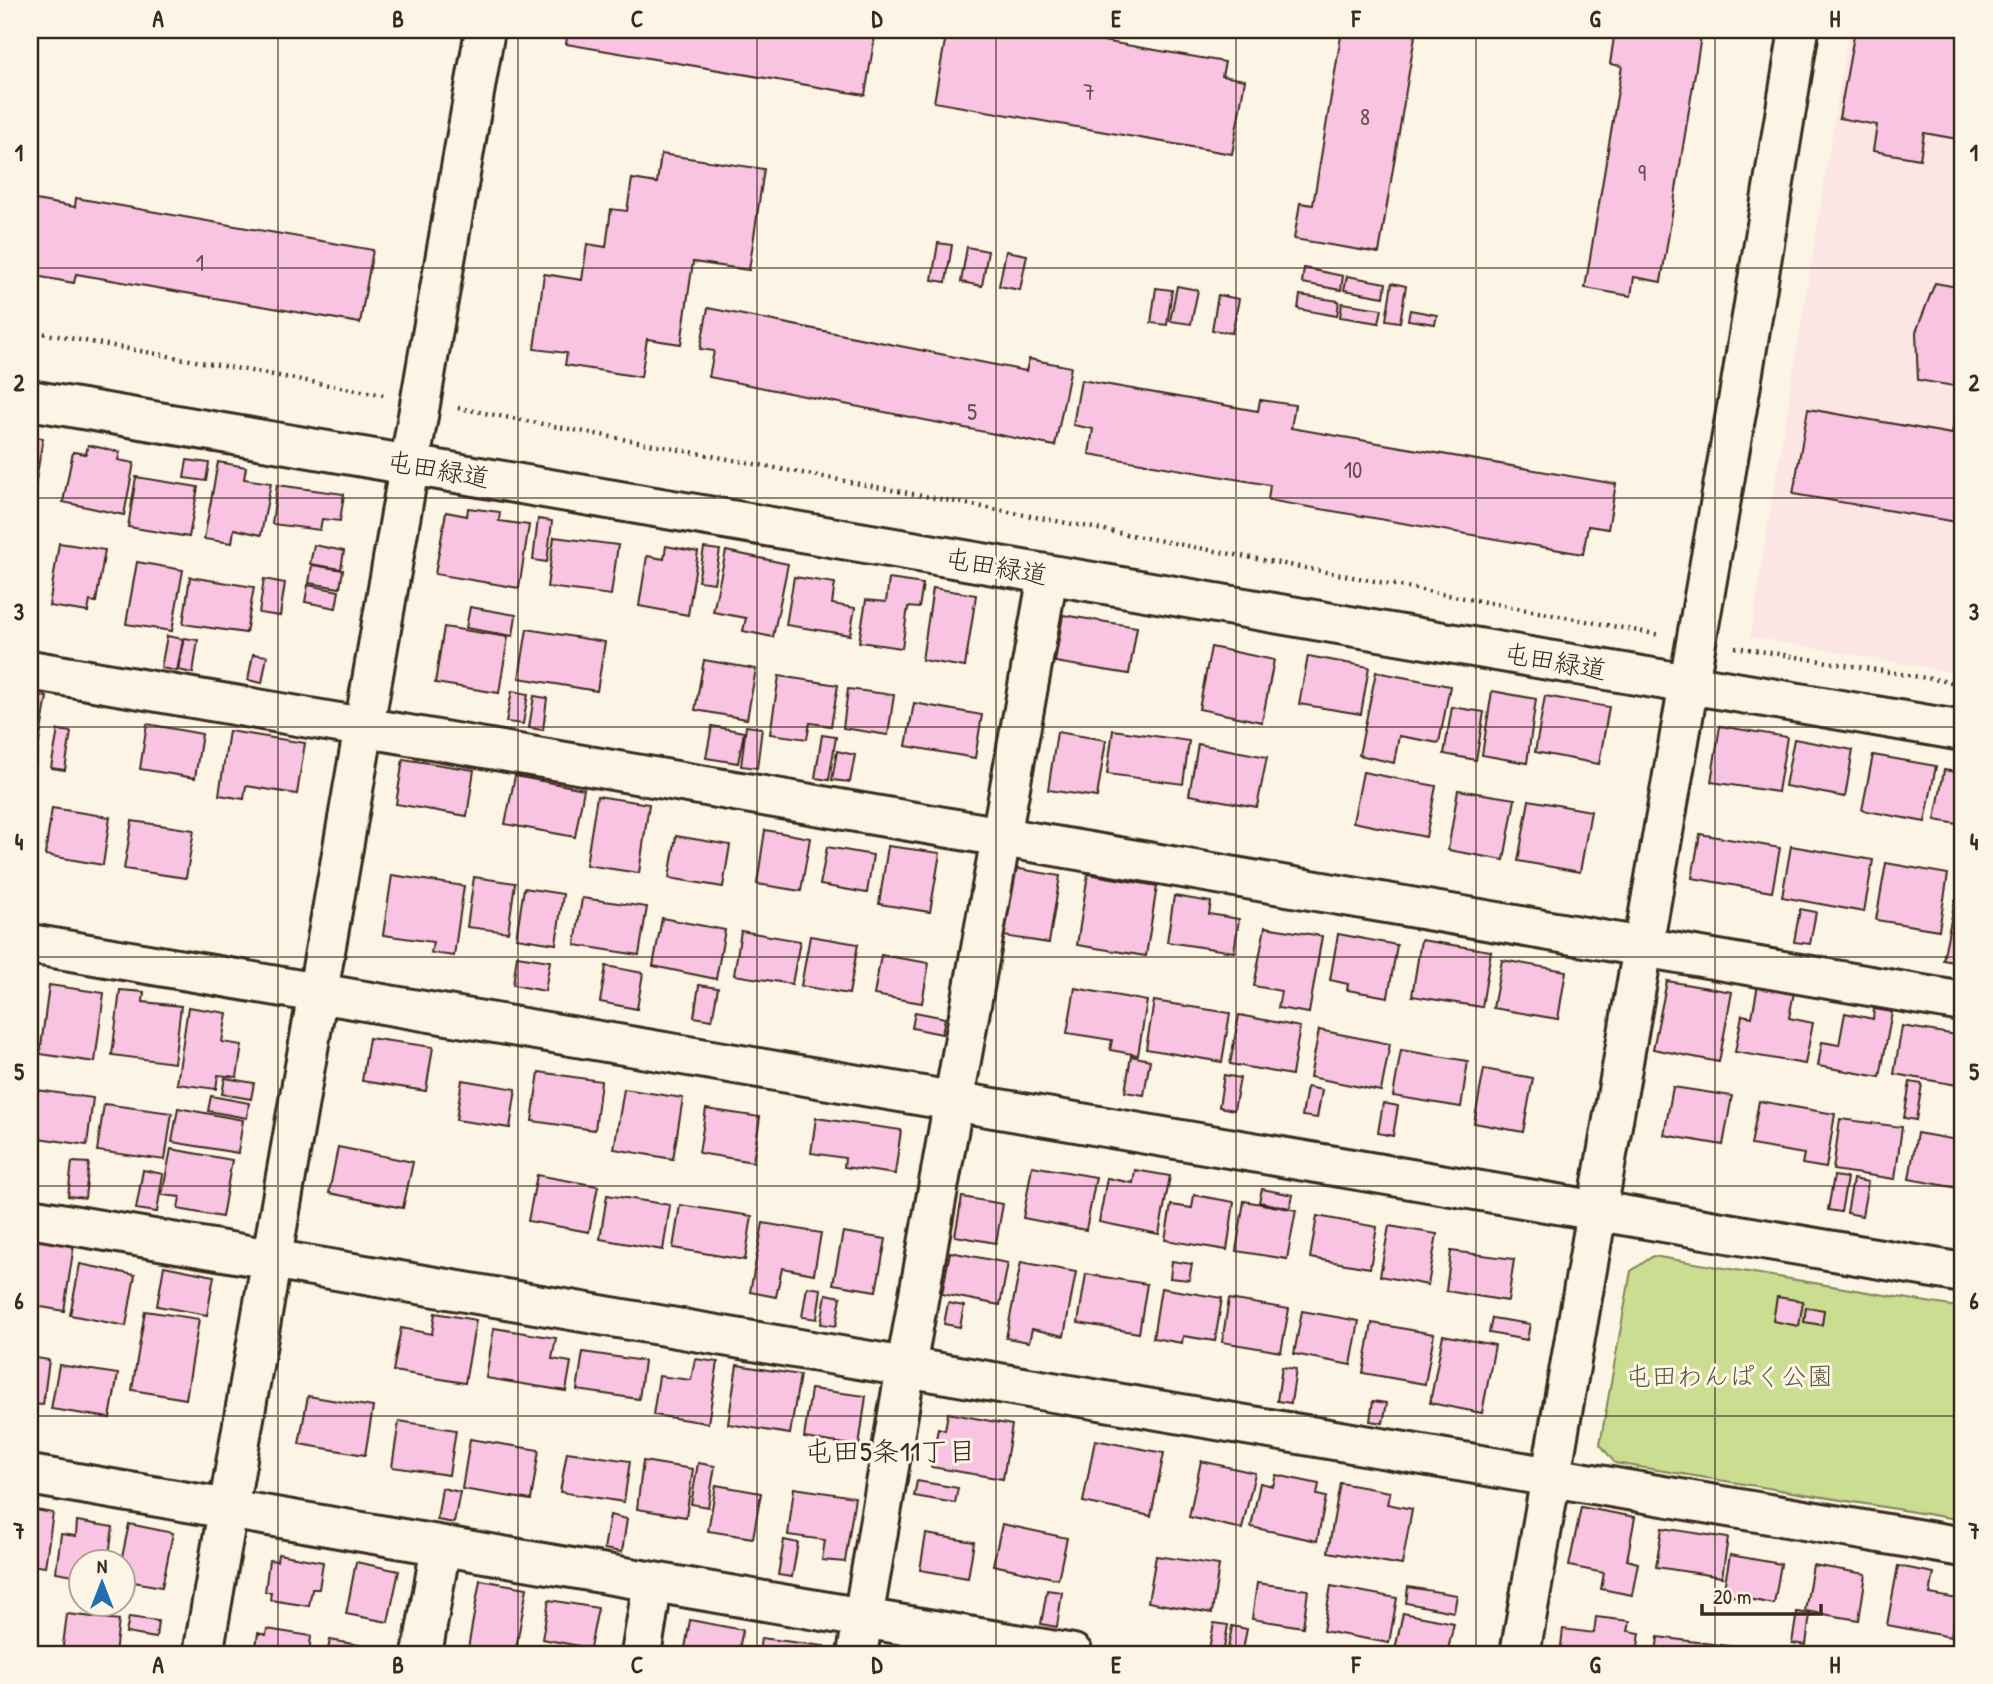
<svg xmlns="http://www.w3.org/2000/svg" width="1993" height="1684" font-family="'Patrick Hand','Klee One',sans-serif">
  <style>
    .built { fill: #fbe6e4 }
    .green { fill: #cadd91; stroke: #828458; stroke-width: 2 }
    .building { fill: #f8c4e2; stroke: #3b2a1e; stroke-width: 2 }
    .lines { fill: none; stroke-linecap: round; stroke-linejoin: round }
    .minor-casing { stroke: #3b2a1e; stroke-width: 44 }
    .path { stroke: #3b2a1e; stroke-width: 4.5; stroke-dasharray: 2 5; stroke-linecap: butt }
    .minor { stroke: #fcf5e5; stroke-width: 38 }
    .grid { fill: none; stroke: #3b2a1e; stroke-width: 2; stroke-opacity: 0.55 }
    .labels { text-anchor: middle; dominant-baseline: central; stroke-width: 6; stroke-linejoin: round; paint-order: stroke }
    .number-label { font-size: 23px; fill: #6a504f }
    .street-label { font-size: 26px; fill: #3b2a1e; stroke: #fcf5e5 }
    .park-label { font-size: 26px; fill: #5f573b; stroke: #fcf5e5 }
    .neighbourhood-label { font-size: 28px; fill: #3b2a1e; stroke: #fcf5e5 }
    .neatline { fill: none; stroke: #3b2a1e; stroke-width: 2.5 }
    .grid-label { font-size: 23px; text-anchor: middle; font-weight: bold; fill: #3b2a1e }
  </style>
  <rect width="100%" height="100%" fill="#fcf5e5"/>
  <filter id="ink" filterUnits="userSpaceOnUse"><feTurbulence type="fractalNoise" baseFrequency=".0143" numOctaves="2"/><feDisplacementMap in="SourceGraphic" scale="14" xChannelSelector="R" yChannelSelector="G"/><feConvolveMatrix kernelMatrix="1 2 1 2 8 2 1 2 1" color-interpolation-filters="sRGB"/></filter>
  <g filter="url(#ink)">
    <path class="built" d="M1849,30H1963V674L1750,637Z"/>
    <path class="green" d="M1653,1256L1963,1308V1520L1615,1463L1600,1444L1631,1271Z"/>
    <path class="building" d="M568,30H876L865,95L566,44Z
      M947,30H1039L1225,62L1222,76L1245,80L1232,154L934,102Z
      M1342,30H1416L1379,253L1294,239L1300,203L1313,205Z
      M1615,30H1702L1661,282L1634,277L1631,296L1585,288L1622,66L1610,64Z
      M1855,30H1963V140L1924,133L1920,159L1873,151L1877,125L1839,118Z
      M661,154L764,169L749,270L693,262L681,344L647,339L641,377L565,365L567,353L534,349L544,274L582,280L587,244L606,247L611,209L627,211L632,179L657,183Z
      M76,198L373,250L360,323L76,274L74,283L30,275V199L75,207Z
      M938,243L952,245L946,282L932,280Z
      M967,247L988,251L982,286L961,282Z
      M1006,251L1027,255L1020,290L999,286Z
      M1304,268L1343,276L1341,290L1302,283Z
      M1347,276L1386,283L1384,297L1344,290Z
      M1392,283L1406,286L1400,322L1386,320Z
      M1935,283L1963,288V523L1793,494L1808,409L1952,434L1960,387L1918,380L1916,332Z
      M1177,286L1198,290L1191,324L1170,321Z
      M1156,288L1172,290L1167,325L1151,323Z
      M1218,295L1239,299L1232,333L1212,330Z
      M1300,295L1339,301L1337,316L1298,309Z
      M1342,303L1382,309L1379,323L1340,317Z
      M708,308L1026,371L1029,359L1071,367L1055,446L709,377L714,351L700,349Z
      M1410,310L1437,315L1435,324L1408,320Z
      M1081,380L1258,411L1260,400L1295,405L1291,428L1616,484L1608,529L1588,526L1583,554L1268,500L1270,485L1089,454L1093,429L1073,425Z
      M30,436L43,438L34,492H30Z
      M88,445L120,452L118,460L134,463L124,515L63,502L73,452L86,454Z
      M187,460L209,463L206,481L184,478Z
      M218,462L246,467L244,479L271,483L261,535L234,529L232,543L204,539Z
      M136,477L198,487L189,537L128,527Z
      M277,485L344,494L340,521L322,519L320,530L272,524Z
      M468,508L500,512L499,521L529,525L519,588L435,574L446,512L467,516Z
      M538,519L552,521L547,562L533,560Z
      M554,537L618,545L611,595L547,587Z
      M59,543L105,550L96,602L90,601L88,612L49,606Z
      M314,545L344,551L341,569L310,564Z
      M666,546L698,552L688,615L639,606L647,556L664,559Z
      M704,548L720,550L714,583L698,581Z
      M726,551L788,564L773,637L743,631L746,618L713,612Z
      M137,562L183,570L172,631L126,624Z
      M312,565L343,570L340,588L309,583Z
      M190,577L254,587L246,633L183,624Z
      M794,577L835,583L832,604L855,608L850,635L786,625Z
      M264,579L285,583L280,616L259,613Z
      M889,579L923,584L919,608L908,607L902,648L859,642L866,600L886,602Z
      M308,585L339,591L336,608L305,602Z
      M933,588L976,595L965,667L922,660Z
      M470,607L516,615L513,636L466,628Z
      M1063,615L1137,627L1129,674L1055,662Z
      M444,627L508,637L499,693L435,683Z
      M527,629L605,642L597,691L519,678Z
      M167,636L183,639L177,671L161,668Z
      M184,638L198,640L193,673L178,670Z
      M1211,647L1274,660L1262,722L1199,709Z
      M253,654L267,656L262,683L248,680Z
      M1308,656L1369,667L1361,714L1299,704Z
      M704,660L756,669L747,719L695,710Z
      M1376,672L1450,686L1439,743L1399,736L1394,763L1359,755Z
      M779,676L838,685L831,726L810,723L807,739L770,734Z
      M848,689L894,695L888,735L843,728Z
      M512,691L528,694L523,724L506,722Z
      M1492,691L1536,699L1527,763L1482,755Z
      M30,694L47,697L30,794Z
      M534,696L547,698L543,730L529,728Z
      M1545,696L1609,707L1599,764L1535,752Z
      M914,703L982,715L975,758L906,746Z
      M1452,707L1484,712L1476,760L1444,754Z
      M147,724L202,734L195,778L140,769Z
      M712,726L744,732L738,763L706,758Z
      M746,726L762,728L757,768L741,766Z
      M1720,726L1787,737L1778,792L1711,782Z
      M58,730L71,732L65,770L51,768Z
      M1113,730L1189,741L1183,784L1107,774Z
      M229,731L305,743L297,794L246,786L244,799L219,795Z
      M1057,732L1106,740L1097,797L1048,790Z
      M822,735L836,737L829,780L815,778Z
      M1794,739L1853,750L1845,797L1785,786Z
      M1198,744L1267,757L1257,807L1189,795Z
      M837,751L855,755L850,782L832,780Z
      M1873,755L1936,766L1925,822L1862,810Z
      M403,759L474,770L467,816L396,804Z
      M1944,770L1963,773V825L1935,820Z
      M1363,772L1436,786L1426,837L1353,822Z
      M515,776L584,789L575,837L505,824Z
      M1458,790L1515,799L1504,860L1448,850Z
      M597,796L649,804L639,873L586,865Z
      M1529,800L1591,811L1580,872L1518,861Z
      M52,808L110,817L103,865L45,855Z
      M132,821L194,830L186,878L124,869Z
      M765,830L810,838L801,891L757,884Z
      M1700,834L1780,848L1772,892L1692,878Z
      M676,836L730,845L723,887L669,878Z
      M888,846L940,853L930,912L879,904Z
      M1791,846L1873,860L1864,912L1782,897Z
      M827,847L873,855L867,893L820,885Z
      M1886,863L1948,874L1939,930L1876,920Z
      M1008,867L1060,876L1049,943L997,935Z
      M1088,874L1157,886L1146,956L1077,945Z
      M392,875L464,886L454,956L431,953L433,942L383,935Z
      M474,877L515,883L508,932L467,927Z
      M524,888L563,894L556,944L516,938Z
      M1963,888V964L1943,960L1955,900L1961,901Z
      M1174,896L1211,902L1209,914L1239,919L1234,952L1167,942Z
      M582,898L647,907L639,955L575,945Z
      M1800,909L1816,912L1810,944L1794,942Z
      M662,918L725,930L716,979L653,966Z
      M1265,927L1322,936L1309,1013L1278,1008L1281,991L1254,986Z
      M741,931L800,941L792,984L734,975Z
      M1338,934L1397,945L1388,997L1347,990L1348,984L1330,980Z
      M810,936L858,944L849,994L801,986Z
      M1421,940L1491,951L1482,1007L1412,996Z
      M881,955L929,963L922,1003L874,995Z
      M517,956L550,961L545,991L513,985Z
      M1502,960L1566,971L1558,1019L1493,1008Z
      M606,966L643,973L637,1009L600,1002Z
      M1667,981L1732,992L1719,1062L1653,1049Z
      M49,985L104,993L95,1062L40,1054Z
      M699,985L718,988L712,1020L694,1017Z
      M1758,985L1794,992L1789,1018L1813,1023L1805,1064L1735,1052L1742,1015L1752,1017Z
      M1075,988L1147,1001L1138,1055L1110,1050L1112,1040L1067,1033Z
      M120,990L144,992L143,1002L181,1006L174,1063L112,1055Z
      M1154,1001L1230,1013L1222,1062L1146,1049Z
      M188,1007L227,1013L222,1042L242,1045L237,1077L218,1075L216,1089L177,1084Z
      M1874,1009L1892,1012L1880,1077L1818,1066L1822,1042L1839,1045L1845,1013L1873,1019Z
      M915,1012L945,1018L942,1034L912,1028Z
      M1239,1015L1300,1027L1292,1075L1230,1064Z
      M1902,1026L1963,1036V1086L1894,1074Z
      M1319,1030L1390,1044L1381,1091L1310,1077Z
      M369,1038L433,1047L426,1091L362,1081Z
      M1401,1050L1468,1061L1461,1107L1393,1096Z
      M1131,1056L1150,1060L1144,1095L1125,1092Z
      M1484,1069L1533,1078L1523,1132L1474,1123Z
      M539,1072L601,1081L595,1130L532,1121Z
      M1224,1075L1240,1078L1234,1110L1219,1107Z
      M225,1078L254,1083L251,1099L222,1094Z
      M462,1080L516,1089L510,1128L456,1120Z
      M1910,1082L1922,1084L1916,1120L1904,1118Z
      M1307,1087L1322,1090L1317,1118L1302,1116Z
      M1673,1087L1732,1096L1723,1145L1664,1135Z
      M624,1089L683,1098L673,1159L614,1149Z
      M37,1090L93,1098L87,1145L31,1137Z
      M211,1096L249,1103L247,1118L208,1111Z
      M1759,1101L1835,1114L1826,1168L1802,1164L1804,1154L1751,1145Z
      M1383,1103L1398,1106L1393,1136L1378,1133Z
      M104,1104L172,1113L165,1160L97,1151Z
      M178,1108L243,1120L238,1153L172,1142Z
      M706,1109L760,1117L753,1162L699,1153Z
      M816,1118L901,1130L895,1174L844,1167L845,1158L811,1153Z
      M1840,1119L1902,1127L1895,1179L1833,1170Z
      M1917,1133L1963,1141V1189L1909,1179Z
      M338,1147L413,1162L403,1208L329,1193Z
      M171,1149L232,1160L222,1217L178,1209L180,1197L162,1195Z
      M72,1162L89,1163L85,1198L68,1196Z
      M1032,1166L1096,1177L1086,1230L1023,1218Z
      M143,1170L163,1174L157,1212L136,1209Z
      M1135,1170L1170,1176L1159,1234L1099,1222L1107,1178L1133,1183Z
      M537,1175L598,1186L589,1232L528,1221Z
      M1834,1176L1847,1178L1841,1212L1828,1210Z
      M1853,1179L1868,1182L1862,1216L1847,1213Z
      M1262,1189L1293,1195L1290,1208L1259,1202Z
      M607,1195L670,1205L663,1250L600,1239Z
      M1194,1195L1234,1202L1227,1250L1165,1240L1171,1205L1192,1208Z
      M962,1197L1003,1204L996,1243L955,1236Z
      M1244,1201L1296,1210L1287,1259L1236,1251Z
      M680,1205L752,1216L745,1260L673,1248Z
      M1317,1216L1377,1227L1370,1268L1310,1258Z
      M763,1223L821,1233L814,1274L782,1268L776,1297L750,1292Z
      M1389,1226L1437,1234L1428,1285L1380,1276Z
      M843,1232L886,1239L876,1291L833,1284Z
      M30,1238L74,1245L64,1311L30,1305Z
      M1451,1251L1514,1259L1508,1301L1446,1291Z
      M950,1252L1008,1263L1000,1305L942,1294Z
      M1172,1261L1192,1264L1189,1280L1170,1278Z
      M1021,1262L1076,1272L1064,1336L1032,1329L1029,1342L1006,1338Z
      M80,1264L135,1275L126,1326L70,1315Z
      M164,1266L214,1276L207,1315L157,1306Z
      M1086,1274L1147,1284L1139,1333L1078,1323Z
      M807,1287L821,1289L817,1319L802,1317Z
      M1161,1288L1222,1298L1215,1341L1183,1336L1182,1343L1153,1338Z
      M826,1294L841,1297L836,1326L821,1324Z
      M1777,1297L1803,1301L1799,1326L1773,1321Z
      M1229,1299L1289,1309L1281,1352L1222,1342Z
      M948,1303L964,1306L960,1327L944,1324Z
      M1806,1307L1824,1310L1822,1325L1804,1322Z
      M145,1311L199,1319L186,1399L132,1390Z
      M1302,1311L1359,1321L1351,1365L1294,1354Z
      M435,1313L476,1320L465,1383L393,1371L401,1328L432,1334Z
      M1492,1318L1530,1324L1527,1340L1489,1333Z
      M1372,1323L1434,1334L1425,1384L1363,1373Z
      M494,1328L556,1338L552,1359L571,1362L566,1391L486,1378Z
      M1443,1335L1495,1345L1482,1413L1430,1403Z
      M583,1352L644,1361L639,1399L577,1390Z
      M30,1357L49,1360L43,1405L30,1404Z
      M695,1359L718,1362L708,1423L653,1415L659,1376L691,1380Z
      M59,1365L118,1374L110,1418L51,1409Z
      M737,1365L800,1375L790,1434L728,1424Z
      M1282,1367L1296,1369L1291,1403L1277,1401Z
      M811,1389L866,1396L859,1446L804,1438Z
      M308,1396L373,1407L365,1455L299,1444Z
      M1373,1401L1387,1403L1383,1423L1370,1421Z
      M948,1413L1012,1425L1003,1479L931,1467L938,1428L945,1430Z
      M399,1421L456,1430L449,1475L392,1467Z
      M470,1439L539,1450L531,1500L462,1489Z
      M1095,1440L1164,1453L1151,1516L1083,1502Z
      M567,1452L630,1461L624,1502L560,1492Z
      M643,1461L693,1469L686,1517L637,1509Z
      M1201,1461L1255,1473L1242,1529L1189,1517Z
      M698,1463L715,1466L708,1507L691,1504Z
      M1276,1475L1319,1484L1317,1495L1326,1497L1317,1541L1251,1527L1260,1483L1273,1486Z
      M917,1481L958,1488L955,1503L914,1496Z
      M1340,1483L1390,1492L1387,1504L1412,1509L1402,1565L1328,1552Z
      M716,1485L761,1493L753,1538L708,1531Z
      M442,1488L460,1492L454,1523L437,1520Z
      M794,1488L855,1497L845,1562L822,1560L825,1540L788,1535Z
      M1581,1507L1635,1517L1627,1560L1638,1563L1632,1595L1601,1589L1604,1573L1569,1566Z
      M30,1509L53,1513L45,1567L30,1565Z
      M610,1515L627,1519L622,1552L604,1549Z
      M77,1521L113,1527L108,1562H80V1576L56,1572L61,1534L76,1536Z
      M129,1524L173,1533L162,1587L122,1580L121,1562Z
      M1002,1524L1067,1538L1058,1579L993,1565Z
      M1662,1528L1728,1538L1722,1577L1656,1567Z
      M926,1534L974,1542L968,1578L920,1570Z
      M784,1540L798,1543L792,1577L778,1575Z
      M278,1554L323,1562L319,1589H312L309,1606L270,1600L271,1592H265L269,1560L277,1561Z
      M1730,1555L1781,1564L1774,1604L1723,1594Z
      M1156,1556L1219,1565L1212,1613L1148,1602Z
      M356,1562L399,1571L388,1622L346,1614Z
      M1813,1565L1866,1574L1859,1620L1805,1611Z
      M1898,1566L1934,1573L1930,1594L1958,1599L1951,1637L1887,1625Z
      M480,1580L527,1588L515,1654H467Z
      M1257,1583L1308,1590L1303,1627L1252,1619Z
      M1331,1586L1397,1598L1389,1643L1323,1631Z
      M1408,1587L1457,1595L1454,1612L1406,1603Z
      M1047,1590L1062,1592L1057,1627L1041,1624Z
      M30,1600L36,1608L30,1634Z
      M549,1600L598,1608L590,1648L542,1639Z
      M1797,1612L1810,1614L1806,1645L1792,1643Z
      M1403,1613L1454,1623L1447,1654H1394Z
      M67,1614L119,1620L115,1654L62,1653Z
      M129,1617L158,1621L156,1638L126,1633Z
      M1596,1617L1630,1621L1628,1631L1640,1633L1637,1654H1560L1563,1629L1594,1633Z
      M690,1620L743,1630L738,1654H684Z
      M1214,1623L1228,1625L1223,1654H1208Z
      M1232,1626L1247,1629L1242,1654H1227Z
      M267,1629L311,1636L309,1654H255L258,1633L266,1635Z
      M1658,1637L1744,1648L1743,1654H1656Z
      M761,1638L824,1646L823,1654H759Z
      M330,1640L371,1647L370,1653L377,1654H327Z"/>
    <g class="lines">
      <g class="minor-casing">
        <path id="minor" d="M30,400L1963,731
          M30,670L1963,1002
          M30,944L1963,1273
          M30,1218L1963,1547
          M30,1475L1073,1654
          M203,1654L485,30
          M422,1654L441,1546
          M641,1654L653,1582
          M857,1654L906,1367L1048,575
          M1520,1654L1740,390L1799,30"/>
      </g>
      <path class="path" d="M30,331L384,395
        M458,408L1660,635
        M1735,647L1963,684"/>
      <use href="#minor" class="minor"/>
    </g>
  </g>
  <path class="grid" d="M278,30V1654M518,30V1654M757,30V1654M996,30V1654M1236,30V1654M1476,30V1654M1715,30V1654M30,268H1963M30,498H1963M30,727H1963M30,957H1963M30,1186H1963M30,1416H1963"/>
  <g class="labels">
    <g class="number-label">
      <text x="1089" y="91">7</text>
      <text x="1365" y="116">8</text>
      <text x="1642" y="172">9</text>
      <text x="200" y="262">1</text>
      <text x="972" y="411">5</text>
      <text x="1353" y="469">10</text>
    </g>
    <g class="street-label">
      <text transform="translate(438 469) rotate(10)">屯田緑道</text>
      <text transform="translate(996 566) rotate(10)">屯田緑道</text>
      <text transform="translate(1555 661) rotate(10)">屯田緑道</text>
    </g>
    <g class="park-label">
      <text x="1729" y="1375">屯田わんぱく公園</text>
    </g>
    <g class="neighbourhood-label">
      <text x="890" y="1451">屯田5条11丁目</text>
    </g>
  </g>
  <rect width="1993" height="1684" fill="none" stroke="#fcf5e5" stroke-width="77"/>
  <g transform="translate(102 1583)"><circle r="33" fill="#fcf5e5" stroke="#afa495" stroke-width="2"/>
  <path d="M0-5L12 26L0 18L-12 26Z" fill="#1f6fb2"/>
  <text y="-10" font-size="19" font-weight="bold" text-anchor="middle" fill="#3b2a1e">N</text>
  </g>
  <path d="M1702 1604v10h119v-10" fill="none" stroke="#3b2a1e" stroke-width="3.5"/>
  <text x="1713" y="1604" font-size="21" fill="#3b2a1e" stroke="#fcf5e5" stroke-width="5" paint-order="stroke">20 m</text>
  <rect x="38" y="38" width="1916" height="1608" class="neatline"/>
  <g class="grid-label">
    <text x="158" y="27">A</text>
    <text x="398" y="27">B</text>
    <text x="637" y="27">C</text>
    <text x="877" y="27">D</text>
    <text x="1116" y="27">E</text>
    <text x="1356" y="27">F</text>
    <text x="1595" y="27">G</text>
    <text x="1835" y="27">H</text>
    <text x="19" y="161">1</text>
    <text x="1974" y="161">1</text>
    <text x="19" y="391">2</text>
    <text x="1974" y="391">2</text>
    <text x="19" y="620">3</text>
    <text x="1974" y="620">3</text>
    <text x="19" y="850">4</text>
    <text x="1974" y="850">4</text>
    <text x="19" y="1080">5</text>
    <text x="1974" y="1080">5</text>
    <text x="19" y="1309">6</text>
    <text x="1974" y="1309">6</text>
    <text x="19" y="1539">7</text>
    <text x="1974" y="1539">7</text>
    <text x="158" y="1673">A</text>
    <text x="398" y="1673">B</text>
    <text x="637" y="1673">C</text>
    <text x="877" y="1673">D</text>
    <text x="1116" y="1673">E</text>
    <text x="1356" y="1673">F</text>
    <text x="1595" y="1673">G</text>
    <text x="1835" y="1673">H</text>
  </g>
</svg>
